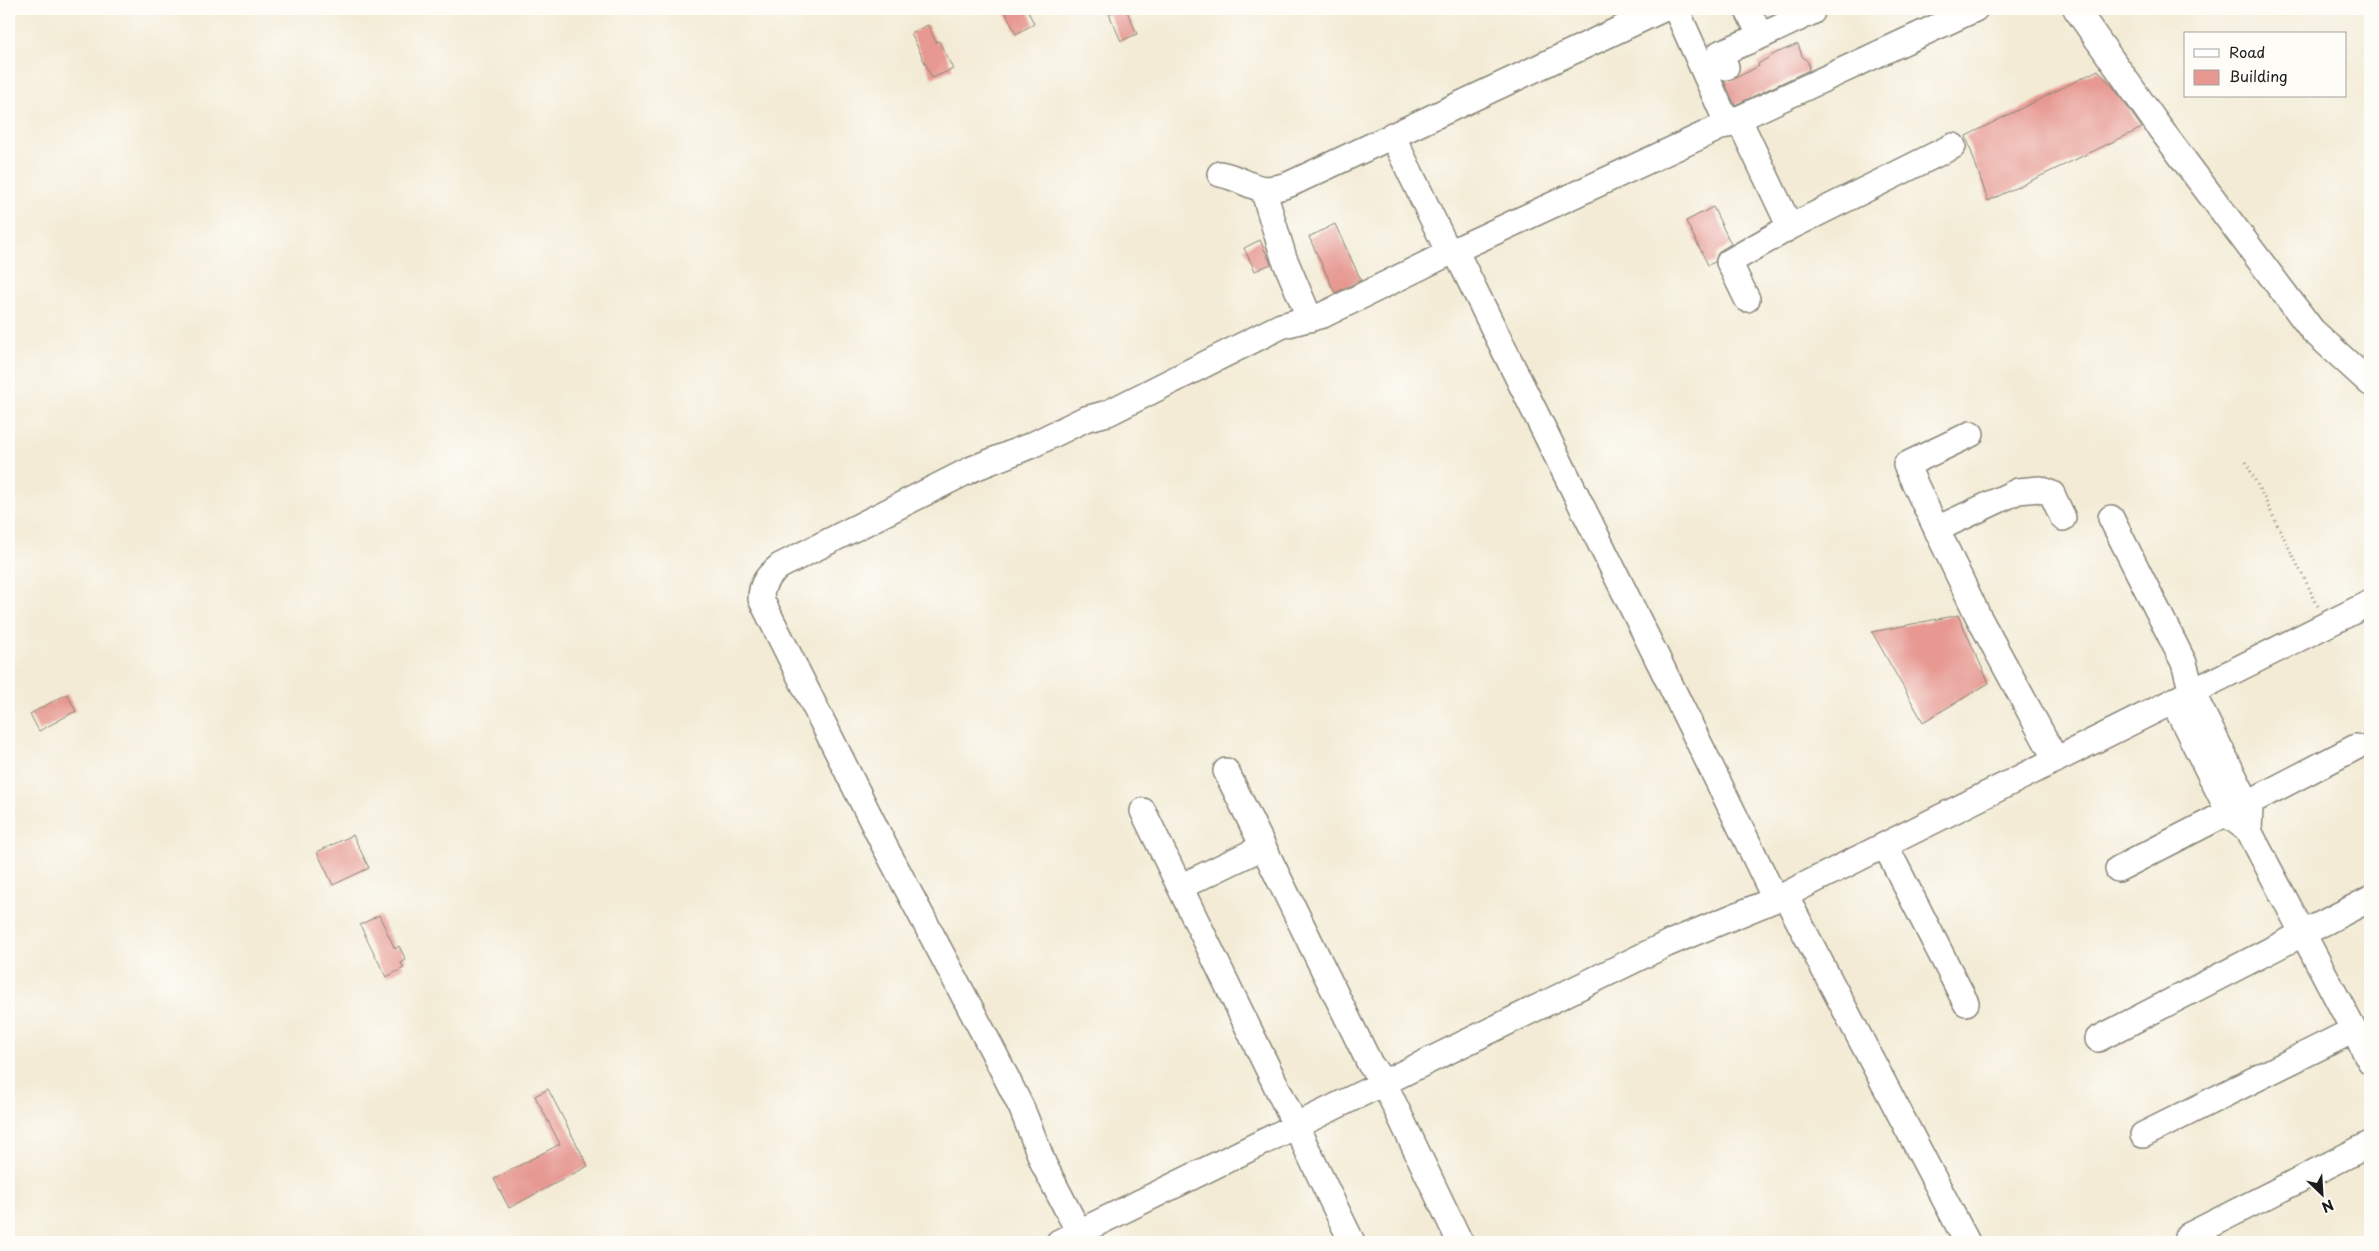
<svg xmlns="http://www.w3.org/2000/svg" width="2379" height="1251" font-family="'Playpen Sans',sans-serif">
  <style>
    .building { fill: #e69891 }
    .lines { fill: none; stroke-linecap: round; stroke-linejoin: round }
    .minor-casing { stroke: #888478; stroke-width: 28 }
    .path { stroke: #888478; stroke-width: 3; stroke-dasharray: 1 4; stroke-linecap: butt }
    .minor { stroke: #fff; stroke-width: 25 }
  </style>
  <rect width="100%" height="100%" fill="#fdfcf7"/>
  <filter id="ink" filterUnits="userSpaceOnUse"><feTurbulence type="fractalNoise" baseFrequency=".02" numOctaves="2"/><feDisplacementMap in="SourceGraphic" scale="10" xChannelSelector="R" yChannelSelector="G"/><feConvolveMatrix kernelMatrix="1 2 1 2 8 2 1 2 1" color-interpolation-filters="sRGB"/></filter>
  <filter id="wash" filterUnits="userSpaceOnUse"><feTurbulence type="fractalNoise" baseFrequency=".0096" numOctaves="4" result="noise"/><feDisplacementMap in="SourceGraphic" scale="20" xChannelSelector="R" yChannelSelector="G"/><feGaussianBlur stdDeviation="1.12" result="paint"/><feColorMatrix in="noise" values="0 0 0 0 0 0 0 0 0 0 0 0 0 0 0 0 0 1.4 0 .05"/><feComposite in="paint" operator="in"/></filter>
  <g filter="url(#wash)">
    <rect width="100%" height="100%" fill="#f3ebd5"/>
    <g id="blocks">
      <path class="building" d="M1004,9H1027L1034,24L1016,34Z
        M1121,9H1126L1137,34L1121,41L1109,14Z
        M928,25L936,42L939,41L953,69L932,78L911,33Z
        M1798,44L1802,56L1808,62L1809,70L1735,105L1724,81L1732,80L1759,66L1758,64L1776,53Z
        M2098,70L2113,87L2142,128L1988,201L1966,136Z
        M1713,207L1731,244L1721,250L1717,255L1715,262L1708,265L1686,221Z
        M1335,224L1361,280L1335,293L1309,237Z
        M1260,240L1271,264L1255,271L1244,248Z
        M1958,615L1989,683L1923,722L1872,632Z
        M67,694L76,711L39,731L30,714Z
        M353,835L369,868L333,885L317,852Z
        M379,915L395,949L399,946L406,960L401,963L404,968L386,977L360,925Z
        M548,1089L588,1166L509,1208L494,1179L560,1144L535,1096Z"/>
    </g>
  </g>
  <g filter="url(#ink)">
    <use href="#blocks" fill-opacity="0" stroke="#888478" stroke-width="1"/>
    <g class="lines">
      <g class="minor-casing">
        <path id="minor" d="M1676,9L1728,125
          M1747,9L1761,36L1812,12L1810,9
          M2076,9L2159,127L2312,330L2370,383
          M1726,67L1720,53L1761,36
          M1739,120L1790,227L1953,146
          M1392,135L1449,253
          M1220,174C1251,180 1254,197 1290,184L1663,9
          M1263,189L1284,258L1310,319
          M1455,250C1561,467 1671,682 1775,899
          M1747,299L1729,262L1790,227
          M1971,434L1906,465L1978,616L2056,760
          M2111,518L2184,663L2192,692L2250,808L2249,831
          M1937,529L2018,491L2040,489L2052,494L2063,518
          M2173,701L2232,818L2249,831L2370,1061
          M1226,771L1370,1064L1384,1083L1460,1242
          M2248,803L2356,747
          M1143,811L1352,1242
          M1885,845L1966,1003
          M2118,869L2229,812
          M1180,887L1263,847
          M1785,895L1967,1242
          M2098,1039L2370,899
          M2143,1135L2354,1030
          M2188,1236L2370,1144
          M1059,1242L1667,944L1781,897L2370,603
          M1084,1242L1044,1165L1022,1109L993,1051L884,845L761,599C761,583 768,576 780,566L972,469L1032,445L1085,419L1108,413L1281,326L1323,315L1449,253L1975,9"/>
      </g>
      <path class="path" d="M2246,462L2318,606"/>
      <use href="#minor" class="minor"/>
    </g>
  </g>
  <rect width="2379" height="1251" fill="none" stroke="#fdfcf7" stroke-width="30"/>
  <rect x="2184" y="32" width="162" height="65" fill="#fdfcf7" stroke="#a3a29f"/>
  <rect x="2194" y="49" width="25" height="8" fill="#ffffff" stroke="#a3a29f"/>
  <text x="2229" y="58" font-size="15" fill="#1c1c1c">Road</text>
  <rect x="2194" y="70" width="25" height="15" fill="#e69891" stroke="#a3a29f"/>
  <text x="2229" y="82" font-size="15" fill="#1c1c1c">Building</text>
  <g transform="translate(2322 1194) rotate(155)" stroke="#fdfcf7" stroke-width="4" paint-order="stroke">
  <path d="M0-4L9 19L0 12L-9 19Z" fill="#1c1c1c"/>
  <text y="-8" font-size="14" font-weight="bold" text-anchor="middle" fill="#1c1c1c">N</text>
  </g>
</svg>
